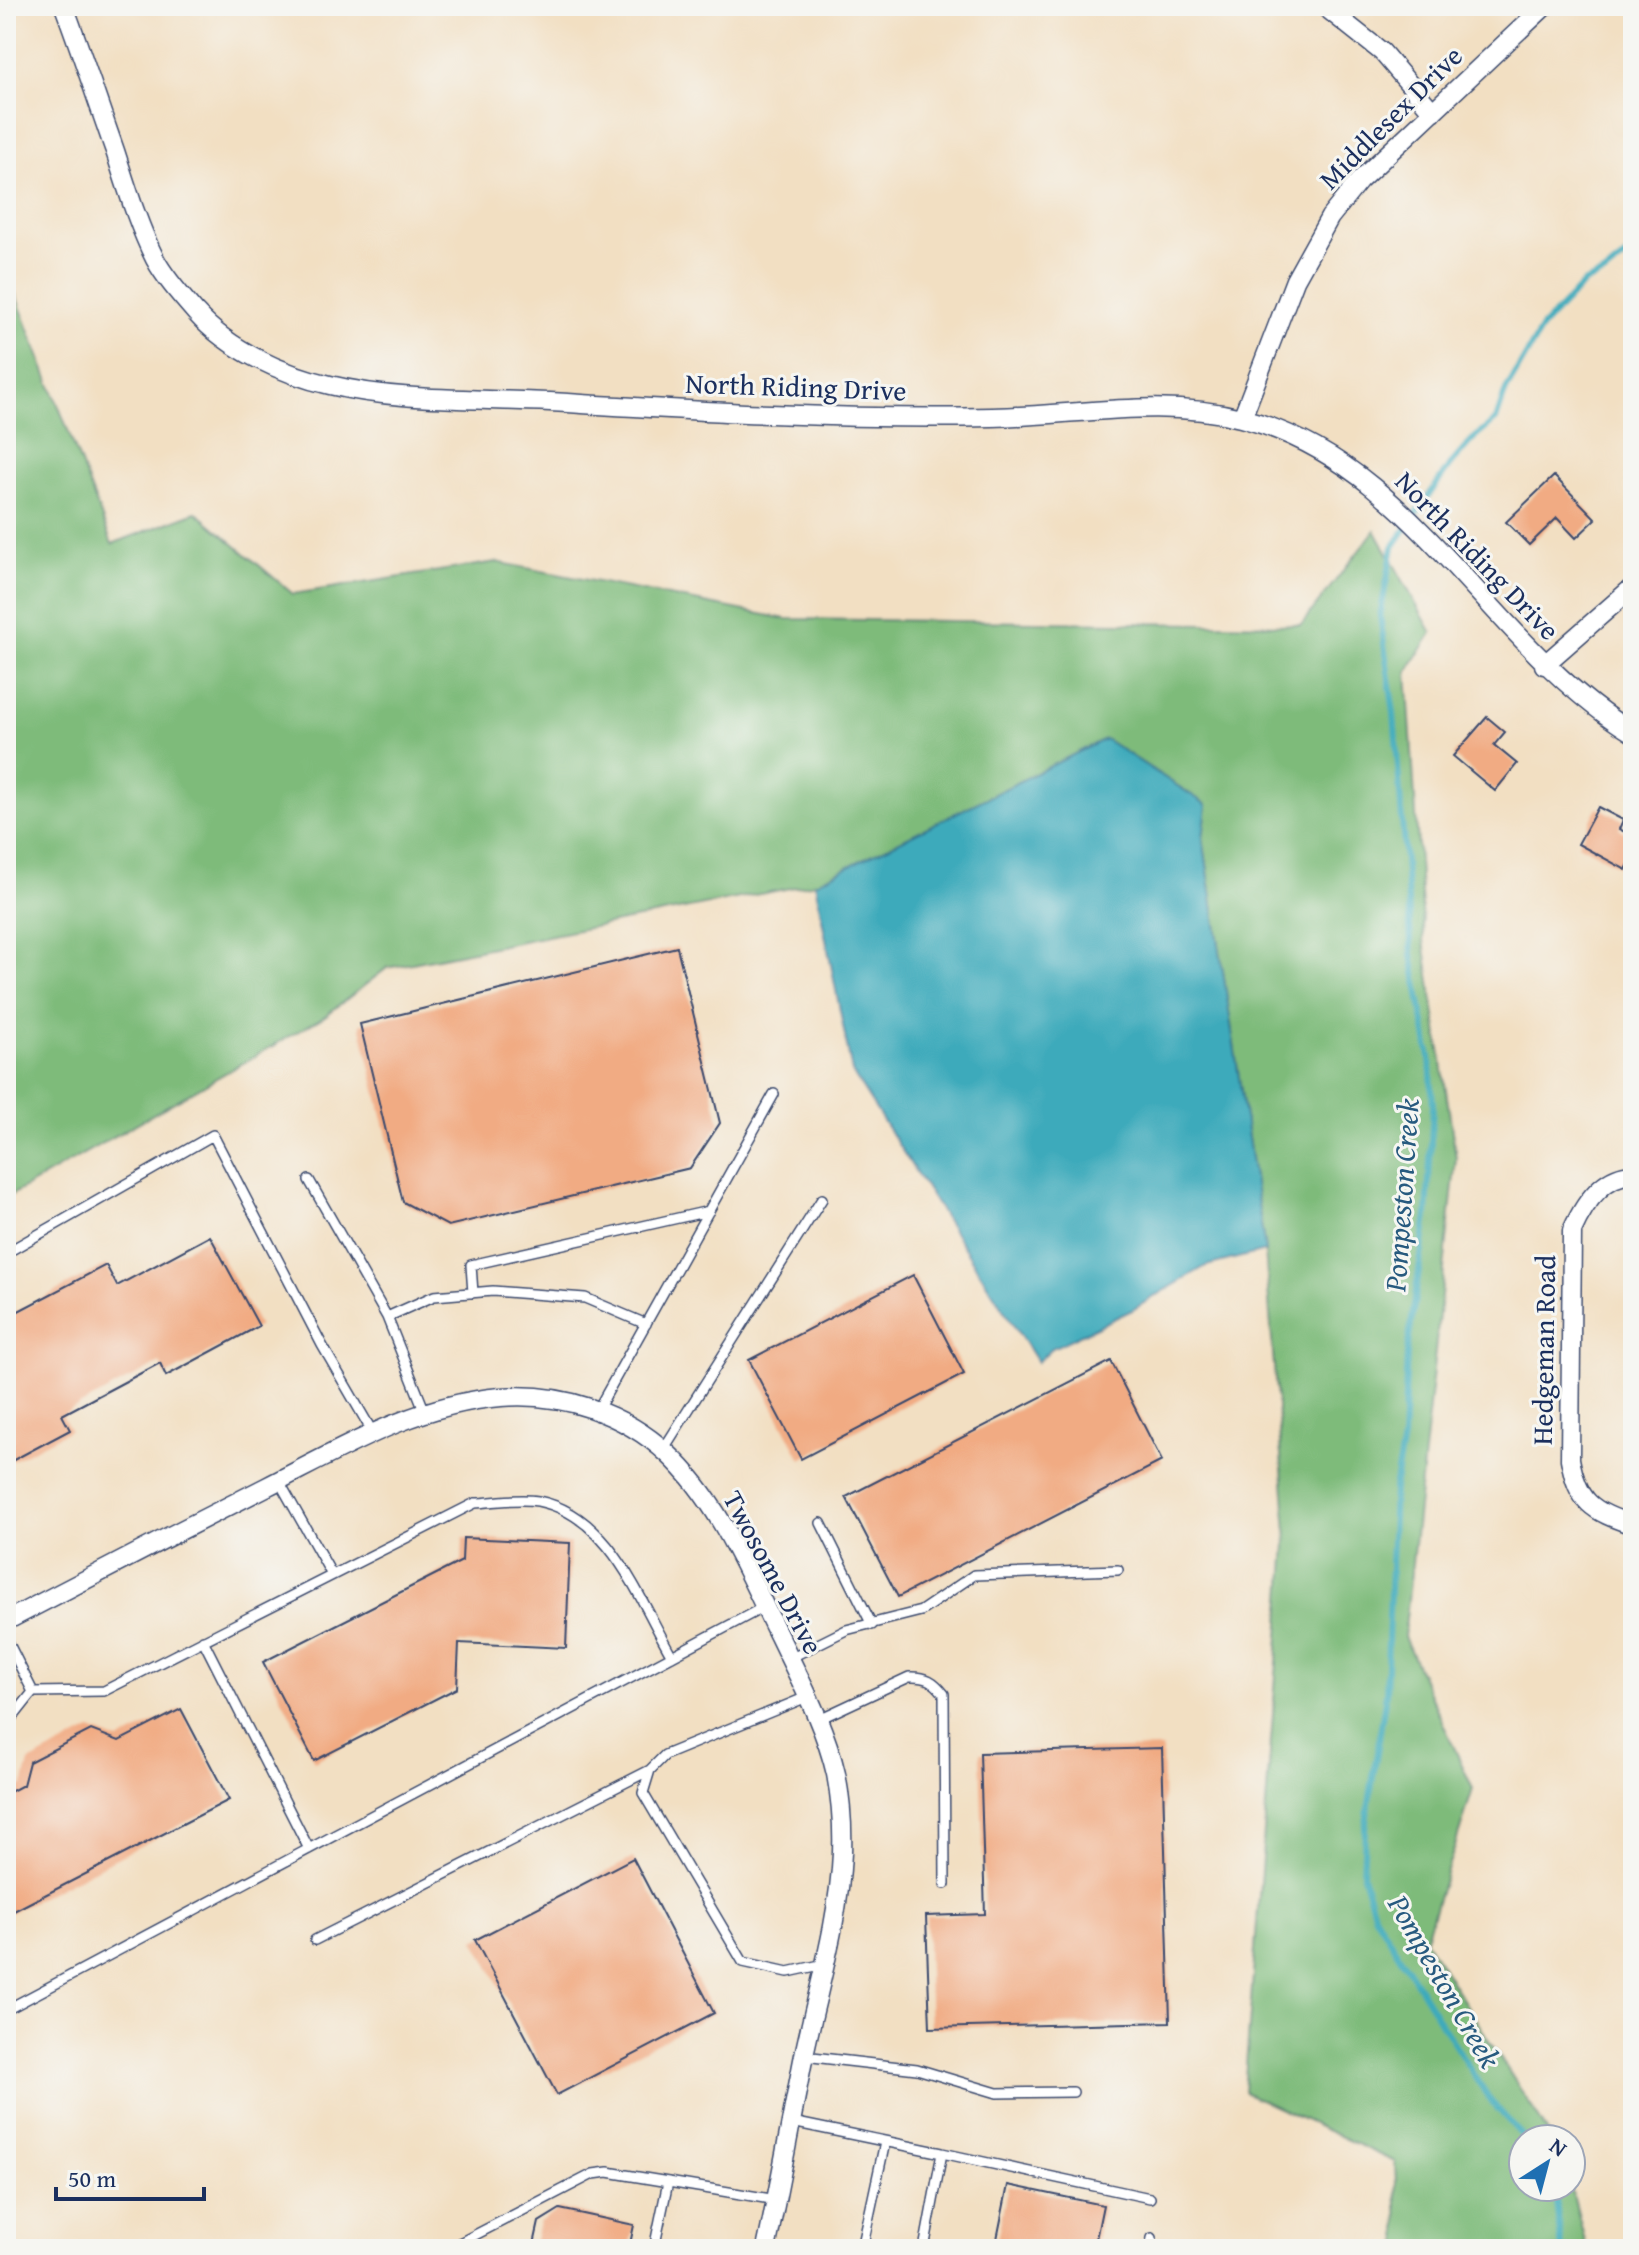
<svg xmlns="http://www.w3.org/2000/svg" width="1639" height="2255" font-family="'Gentium Book Plus',serif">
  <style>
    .forest { fill: #7ebb7a; stroke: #4c756c; stroke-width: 2 }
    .water { fill: #3caabb; stroke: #2c6c8c; stroke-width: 2 }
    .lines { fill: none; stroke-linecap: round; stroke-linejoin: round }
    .stream { stroke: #3caabb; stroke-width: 6 }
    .building { fill: #f1ab83 }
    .service-casing { stroke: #3b496d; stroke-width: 12 }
    .minor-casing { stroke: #3b496d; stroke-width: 21 }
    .service { stroke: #fff; stroke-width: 9 }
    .minor { stroke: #fff; stroke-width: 18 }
    .labels { text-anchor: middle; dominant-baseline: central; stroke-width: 6; stroke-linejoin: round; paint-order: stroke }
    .street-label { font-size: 28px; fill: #1b2f5e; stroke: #f6f6f2 }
    .water-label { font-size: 30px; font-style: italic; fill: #275a7f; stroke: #f6f6f2 }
  </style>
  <rect width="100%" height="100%" fill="#f6f6f2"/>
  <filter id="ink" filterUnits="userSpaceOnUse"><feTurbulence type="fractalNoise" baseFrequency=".0125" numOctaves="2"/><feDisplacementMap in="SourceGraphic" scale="16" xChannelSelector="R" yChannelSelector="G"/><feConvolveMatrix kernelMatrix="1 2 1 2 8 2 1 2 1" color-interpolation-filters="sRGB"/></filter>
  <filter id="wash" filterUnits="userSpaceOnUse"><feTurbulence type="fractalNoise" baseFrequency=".006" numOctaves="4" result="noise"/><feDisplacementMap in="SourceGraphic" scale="32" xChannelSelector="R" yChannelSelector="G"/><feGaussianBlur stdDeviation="1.8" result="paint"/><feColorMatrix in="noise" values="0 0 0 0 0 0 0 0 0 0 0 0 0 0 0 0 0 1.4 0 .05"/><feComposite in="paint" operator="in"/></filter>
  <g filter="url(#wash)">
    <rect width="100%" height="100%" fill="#f2dfc2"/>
    <path class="forest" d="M6,270L112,544L196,512L293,594L496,562L786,619L1301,625L1375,530L1432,633L1407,672L1424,941L1456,1158L1404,1637L1473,1789L1425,1940L1552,2139H1523V2187H1571L1587,2249H1399L1395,2162L1244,2092L1287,1532L1265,1251L1203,838L1207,805L1105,739L815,883L387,968L325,1016L6,1198Z"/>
    <path class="water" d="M1105,739L1207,805L1203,838L1265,1251L1206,1266L1132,1310L1052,1348L1037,1362L852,1072L815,883Z"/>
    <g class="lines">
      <path class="stream" d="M1525,2139L1489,2099L1447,2033L1375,1916L1363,1875L1365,1829L1386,1694L1394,1488L1403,1439L1407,1352L1427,1216L1433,1105L1430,1058L1412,955L1394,713L1380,616L1393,547L1450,465L1472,440L1496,420L1506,390L1543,326L1585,282L1604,274L1633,251
        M1554,2187L1562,2249"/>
    </g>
    <g id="blocks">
      <path class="building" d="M1554,476L1596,519L1576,538L1557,518L1529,545L1506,522Z
        M1487,717L1505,732L1494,745L1517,764L1495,791L1453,756Z
        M1598,807L1623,820L1619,829L1633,836V856L1626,870L1578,844Z
        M677,947L720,1123L690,1168L448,1226L403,1202L360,1024Z
        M210,1236L259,1326L166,1376L160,1363L62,1415L70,1430L6,1464V1336L14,1331L7,1317L106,1265L117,1286Z
        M913,1275L964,1374L801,1459L749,1360Z
        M1111,1361L1162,1461L898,1597L846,1497Z
        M463,1538L570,1543L566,1648L459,1643L457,1688L314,1761L263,1662L462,1561Z
        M181,1709L229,1800L6,1915V1794L23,1785L29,1762L91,1730L119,1741Z
        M1162,1748L1170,2022L930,2028L926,1916L985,1914L980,1753Z
        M633,1858L714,2013L557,2095L475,1940Z
        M1008,2185L1103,2205L1094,2249H995Z
        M560,2209L634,2225L629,2249H533L539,2222Z"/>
    </g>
  </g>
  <g filter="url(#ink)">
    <use href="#blocks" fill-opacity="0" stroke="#3b496d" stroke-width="2"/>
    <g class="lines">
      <g class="service-casing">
        <path id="service" d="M309,1180L387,1317
          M6,1253L213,1135L322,1345L373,1433
          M473,1293L471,1265L709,1211
          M597,1411L774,1094
          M425,1412L387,1317L434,1296L493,1291L585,1298L646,1324
          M663,1450L822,1199
          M279,1481L332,1575
          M821,1523L872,1625
          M6,1638L33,1692
          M203,1640L309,1849
          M790,1658L846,1630L921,1611L974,1575L1118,1570
          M807,1697L665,1755L650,1770L643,1793L743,1962L788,1972L825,1964
          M817,1720L909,1677C926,1676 934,1681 944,1694L945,1884
          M6,1726L33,1692L104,1691L475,1503C495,1502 518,1498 538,1501C610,1515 639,1599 672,1656
          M315,1940L650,1770
          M6,2010L764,1607
          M804,2056L917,2069L997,2093L1073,2092
          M792,2122L942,2153L924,2249
          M942,2153L1150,2198
          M448,2249L593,2174L608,2172L777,2200
          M654,2249L668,2182
          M862,2249L885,2142
          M1150,2249L1152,2238"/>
      </g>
      <g class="minor-casing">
        <path id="minor" d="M64,6C82,54 98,103 115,151C127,188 138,225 155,259C165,278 182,297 196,313C229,350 282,374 330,385C400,402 478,398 550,402C697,411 844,420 992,417C1075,416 1160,397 1241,418C1415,462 1487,644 1633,733
          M1324,6L1382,52L1433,112
          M1242,418L1295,280L1330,217L1359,181L1545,6
          M1544,665L1633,587
          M1633,1174C1602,1175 1583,1206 1572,1231L1570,1459C1578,1503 1592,1511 1633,1525
          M6,1621C92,1576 179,1531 266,1487C341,1449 415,1404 501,1397C561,1392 624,1413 668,1454C720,1502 748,1574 779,1636C800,1680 825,1726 836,1774C841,1800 843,1827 842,1853C839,1922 818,1988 804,2055C791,2120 780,2184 766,2249"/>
      </g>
      <use href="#service" class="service"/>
      <use href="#minor" class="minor"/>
    </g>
  </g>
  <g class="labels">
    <g class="street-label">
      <text transform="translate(1390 117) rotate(-45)">Middlesex Drive</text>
      <text transform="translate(796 386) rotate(2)">North Riding Drive</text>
      <text transform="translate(1478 555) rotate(46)">North Riding Drive</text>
      <text transform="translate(1543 1350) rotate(-89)">Hedgeman Road</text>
      <text transform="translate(774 1572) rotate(62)">Twosome Drive</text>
    </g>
    <g class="water-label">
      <text transform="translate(1401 1195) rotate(-86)">Pompeston Creek</text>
      <text transform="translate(1445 1981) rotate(60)">Pompeston Creek</text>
    </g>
  </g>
  <rect width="1639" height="2255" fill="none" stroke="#f6f6f2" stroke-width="32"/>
  <g transform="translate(1547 2163) rotate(36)"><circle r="38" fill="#f6f6f2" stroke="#9ea6b7" stroke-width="2"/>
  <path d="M0-6L14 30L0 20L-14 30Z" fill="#1f6fb2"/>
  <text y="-12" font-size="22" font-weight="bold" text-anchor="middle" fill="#1b2f5e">N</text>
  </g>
  <path d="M56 2187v12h148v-12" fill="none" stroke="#1b2f5e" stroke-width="4"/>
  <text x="68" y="2187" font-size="24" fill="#1b2f5e" stroke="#f6f6f2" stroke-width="6" paint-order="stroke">50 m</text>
</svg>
